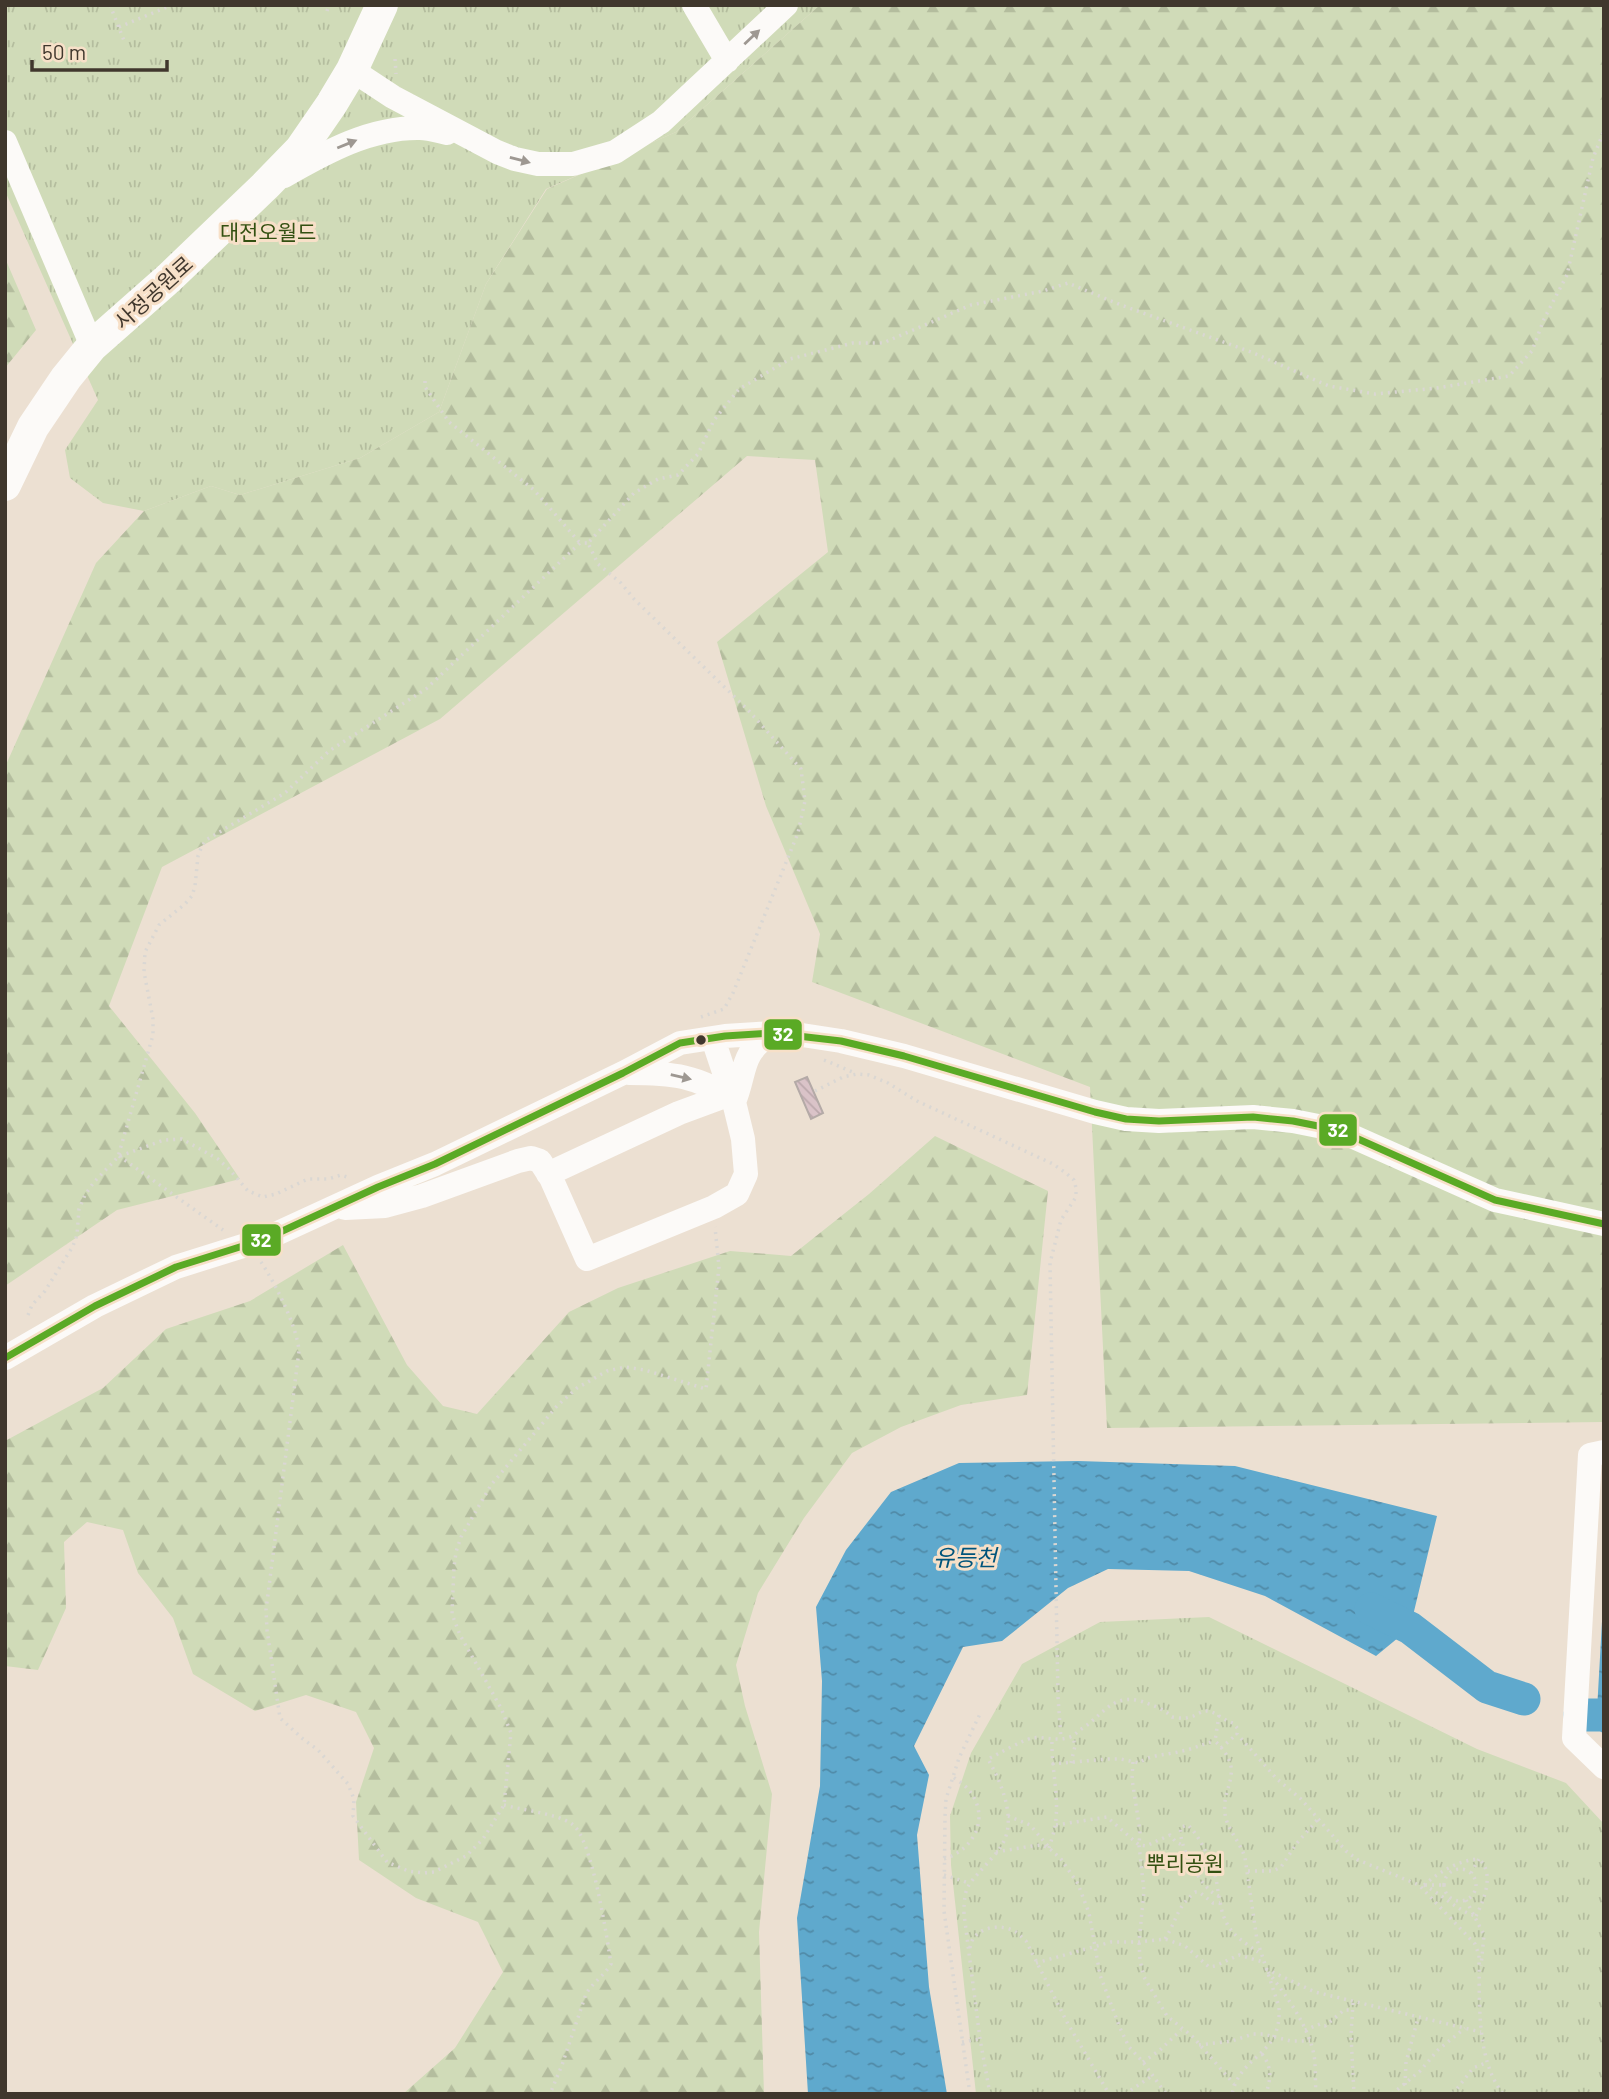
<svg xmlns="http://www.w3.org/2000/svg" width="1609" height="2099" font-family="Barlow,'Noto Sans KR',sans-serif">
  <style>
    .grass { fill: url(#grass-tufts) }
    .forest { fill: url(#forest-firs) }
    .water { fill: url(#water-ripples) }
    .lines { fill: none; stroke-linecap: round; stroke-linejoin: round }
    .river { stroke: #5fa9cd; stroke-width: 33 }
    .building { fill: url(#building-back-hatch); stroke: #b4aaa7; stroke-width: 2 }
    .path { stroke: #dad7d3; stroke-width: 3.5; stroke-dasharray: 2 5; stroke-linecap: butt }
    .minor { stroke: #fcfaf8; stroke-width: 24 }
    .major { stroke: #fcfaf8; stroke-width: 32 }
    .bus-1-casing { stroke: #f7e0c8; stroke-width: 12 }
    .bus-1 { stroke: #5aaa25; stroke-width: 7 }
    .oneway { fill: #9e9892 }
    .bus-dot { fill: #40372d; stroke: #f7e0c8; stroke-width: 2.5 }
    .labels { text-anchor: middle; dominant-baseline: central; stroke-width: 6; stroke-linejoin: round; paint-order: stroke }
    .park-label { font-size: 21px; fill: #335011; stroke: #f7e0c8 }
    .street-label { font-size: 21px; fill: #40372d; stroke: #f7e0c8 }
    .water-label { font-size: 23px; font-style: italic; fill: #00547b; stroke: #f7e0c8 }
    .line-badge { stroke: #f7e0c8; stroke-width: 2.5 }
    .badge-label { font-size: 19px; text-anchor: middle; font-weight: bold; fill: #fff }
  </style>
  <defs>
    <pattern id="grass-tufts" width="24" height="20" patternUnits="userSpaceOnUse" patternTransform="scale(1.75)"><rect width="24" height="20" fill="#d0dbb8"/><path d="M3 7l-1-3M5 7V3M7 7l1-3M15 17l-1-3M17 17v-4M19 17l1-3" fill="none" stroke="#b4bd9e"/></pattern>
    <pattern id="forest-firs" width="22" height="20" patternUnits="userSpaceOnUse" patternTransform="scale(1.75)"><rect width="22" height="20" fill="#d0dbb8"/><path d="M5 1l3.5 6h-7zM16 11l3.5 6h-7z" fill="#b4bd9e"/></pattern>
    <pattern id="water-ripples" width="26" height="14" patternUnits="userSpaceOnUse" patternTransform="scale(1.75)"><rect width="26" height="14" fill="#5fa9cd"/><path d="M2 4q2-2 4 0t4 0M15 11q2-2 4 0t4 0" fill="none" stroke="#508aa7"/></pattern>
    <pattern id="building-back-hatch" width="6" height="6" patternUnits="userSpaceOnUse" patternTransform="scale(1.75)"><rect width="6" height="6" fill="#dac3c8"/><path d="M-1 5l2 2M0 0l6 6M5-1l2 2" fill="none" stroke="#bca8ac"/></pattern>
  </defs>
  <rect width="100%" height="100%" fill="#ece0d2"/>
  <path class="grass" d="M5,5H820L676,132L546,189L486,284L439,412L360,458L240,495L211,486L144,511L103,503L70,478L65,450L98,400L5,191Z
    M1209,1617L1477,1749L1566,1783L1604,1824V2094H976L951,1865L950,1816L971,1753L1022,1664L1100,1622Z"/>
  <path class="forest" d="M820,5H1604V1422L1107,1428L1090,1087L812,982L820,934L766,806L717,642L828,552L815,460L747,456L440,719L162,867L109,1006L195,1113L240,1179L117,1210L5,1286V767L96,563L144,511L211,486L240,495L360,458L439,412L486,284L547,189L676,132Z
    M5,258L36,330L5,368Z
    M935,1136L1048,1191L1027,1395L961,1405L901,1427L852,1453L804,1518L758,1593L736,1665L745,1706L772,1794L759,1932L764,2094H403L455,2048L503,1972L478,1922L416,1898L359,1860L356,1802L374,1748L356,1712L306,1695L255,1711L193,1674L173,1618L138,1573L123,1530L87,1522L64,1542L66,1608L38,1670L5,1666V1441L103,1388L166,1329L250,1301L343,1245L407,1365L443,1406L477,1414L569,1312L618,1288L730,1251L791,1256L869,1194Z"/>
  <path class="water" d="M1078,1461L1235,1466L1437,1516L1410,1628L1376,1656L1265,1596L1189,1571L1108,1569L1068,1588L1002,1641L963,1647L914,1746L929,1775L917,1835L929,1987L947,2094H808L797,1918L820,1786L822,1681L816,1607L846,1550L891,1492L959,1463Z
    M1604,1586V1734L1596,1728Z"/>
  <g class="lines">
    <path class="river" d="M1371,1609L1410,1628L1487,1687L1524,1699
      M1580,1715H1604"/>
  </g>
  <path class="building" d="M807,1077L823,1113L811,1119L795,1082Z"/>
  <g class="lines">
    <path class="path" d="M110,5L125,43
      M327,11L329,5
      M119,27L172,5
      M395,59L396,74
      M425,381V387L449,422L534,490L580,543
      M701,1017L724,1009L733,993L798,833L805,801L801,769L748,710L634,599L621,583L598,564L588,543L634,493L658,479L678,475L698,454L714,420L739,389L790,359L853,343H883L971,305L1043,291L1068,283L1121,305L1251,352L1329,386L1375,394L1437,388L1509,376L1532,351L1544,319L1567,275L1593,158L1604,131
      M824,1060L855,1073
      M815,1091L843,1077L857,1074L869,1075L888,1083L917,1101L1053,1164L1066,1173L1074,1180L1076,1188V1197L1061,1220L1050,1263L1058,1697L1061,1739
      M119,1156L223,1230
      M120,1156L164,1140L182,1139L218,1159L229,1169L248,1191L263,1197L276,1194L308,1179H328L341,1175L350,1178
      M261,1262C275,1283 297,1326 299,1351L266,1610L267,1630L280,1718L303,1739L318,1750L348,1784L354,1799L353,1816L387,1862L408,1871L423,1873L434,1872L466,1856L483,1839L504,1805L511,1733L501,1708L460,1635L452,1614L454,1567L456,1552L461,1537L491,1485L557,1406L577,1388L607,1371L625,1367L645,1370L706,1389L719,1267L715,1227
      M28,1315L32,1305L45,1291L73,1246L77,1235L79,1209L85,1195L94,1182L118,1157L153,1035V1019L144,972L145,952L159,925L185,904L192,896L195,886L198,856L202,846L206,840L285,793L329,751L426,689L580,543H588
      M1219,1715L1215,1741C1249,1774 1218,1786 1226,1819C1230,1832 1241,1844 1245,1858L1257,1940L1279,2007C1282,2057 1241,2053 1232,2094
      M1221,1748L1237,1734
      M1133,1762L1132,1779L1140,1831L1139,1845L1144,1891L1139,1942L1140,1960L1144,1977L1167,2016L1193,2037L1234,2084
      M1071,1763L1075,1746L1073,1736
      M1052,1764L1107,1759H1121L1139,1763C1151,1754 1168,1755 1182,1751C1193,1749 1203,1744 1215,1741
      M504,1805C522,1810 558,1814 572,1824C592,1837 607,1938 611,1964C604,1976 593,1982 586,1994L562,2065L550,2094
      M1008,1816L1030,1825L1048,1846
      M1056,1825L1107,1817L1139,1845L1146,1846L1170,1835L1176,1842L1184,1846
      M1049,1848C1051,1841 1054,1833 1055,1826C1060,1798 1051,1768 1052,1739
      M996,1852L1032,1846L1041,1845L1049,1848L1061,1859L1078,1884L1089,1913L1100,1975L1120,2028L1129,2047L1143,2062L1166,2094
      M944,1859C976,1849 992,1814 966,1787C962,1783 957,1780 953,1777
      M1444 1885a16 16 0 1 1 32 0a16 16 0 1 1-32 0Z
      M1248,1871H1273L1281,1867L1297,1843L1318,1819
      M1471,1873L1479,1859
      M944,1875L969,1883
      M1424,1885C1439,1872 1459,1860 1479,1859
      M1424,1885C1440,1893 1459,1912 1476,1916
      M1425,1885H1444
      M1219,1896C1202,1891 1177,1844 1181,1827L1188,1825C1201,1838 1211,1861 1216,1879C1219,1894 1220,1914 1229,1927C1236,1938 1248,1945 1258,1952
      M1466,1900L1484,1935L1481,1966
      M1476,1916C1484,1900 1495,1873 1479,1859
      M1165,1939C1177,1920 1176,1908 1195,1892H1199L1213,1903H1220
      M970,1948C972,1929 996,1923 1012,1930C1018,1932 1021,1937 1026,1941L1068,2024L1109,2094
      M1036,1963L1111,1942H1139L1165,1939L1185,1946L1209,1967L1215,1966L1239,1955L1263,1962
      M1266,1969L1315,1992L1481,2032
      M1268,1972C1286,1995 1308,2025 1314,2055C1316,2067 1315,2081 1316,2094
      M1353,2003L1351,2035L1354,2094
      M1305,2030L1320,2024L1325,2026L1344,2010H1352
      M962,2042L980,2039
      M1199,2045L1232,2041L1253,2034H1263L1291,2041H1310
      M1262,2054C1272,2067 1271,2078 1266,2094
      M1143,2062L1160,2050L1181,2030
      M1405,2085L1406,2062L1418,2018
      M970,2094L944,1911L945,1816L946,1799L959,1758L980,1714
      M990,2094L980,2039L964,1914C964,1887 967,1886 984,1867C991,1859 1000,1850 1004,1841C1016,1816 1000,1780 988,1759C998,1754 1023,1740 1032,1738C1044,1736 1057,1742 1070,1737C1075,1735 1078,1731 1083,1728C1107,1711 1115,1690 1149,1704C1157,1707 1165,1710 1172,1717C1178,1718 1184,1719 1190,1717C1196,1716 1200,1711 1207,1711C1217,1712 1222,1720 1233,1723L1238,1729L1237,1734L1277,1779L1301,1799L1346,1851L1358,1860L1419,1885L1475,1944L1479,1955C1480,1998 1475,2058 1503,2094
      M1125,2094L1152,2076
      M1392,2094L1420,2071L1438,2050L1465,2028
      M1453,2094L1473,2068L1488,2062"/>
    <path class="minor" d="M694,5L727,61
      M352,70L393,97L497,152L515,159L538,164H573L615,152L661,122L786,5
      M5,142L92,346
      M284,176C326,152 371,127 420,128C429,128 438,131 447,133
      M629,1073C669,1073 701,1075 734,1102C747,1070 739,1054 772,1033
      M548,1174L679,1113L725,1096
      M345,1208L385,1206L422,1196L518,1161L531,1158L540,1161L551,1178L587,1259L714,1207L737,1194L746,1174L743,1139L734,1102L713,1039
      M5,1358L95,1306L176,1267L265,1239L378,1187L435,1164L623,1073L680,1043L725,1036L772,1033L802,1035L841,1041L904,1056L1095,1112L1126,1119L1159,1121L1253,1117L1293,1121L1338,1130L1495,1200L1604,1224
      M1604,1452L1590,1455L1574,1738L1604,1767"/>
    <path class="major" d="M5,485L33,427L66,378L92,346L169,278L265,186L300,150L331,105L352,70L382,5"/>
    <g class="bus-1-casing">
      <path id="bus-1" d="M5,1358L95,1306L176,1267L265,1239L378,1187L435,1164L623,1073L680,1043L725,1036L772,1033L841,1041L904,1056L1095,1112L1126,1119L1159,1121L1253,1117L1293,1121L1338,1130L1495,1200L1604,1224"/>
    </g>
    <use href="#bus-1" class="bus-1"/>
  </g>
  <defs><path id="oneway-solid" d="M-6-.8H1V-3.2L6.5 0L1 3.2V.8H-6Z" transform="scale(1.75)"/></defs>
  <g class="oneway">
    <use href="#oneway-solid" transform="translate(752 37) rotate(-43)"/>
    <use href="#oneway-solid" transform="translate(347 144) rotate(-22)"/>
    <use href="#oneway-solid" transform="translate(520 160) rotate(15)"/>
    <use href="#oneway-solid" transform="translate(681 1077) rotate(13)"/>
  </g>
  <circle class="bus-dot" cx="701" cy="1040" r="6"/>
  <g class="labels">
    <g class="park-label">
      <text x="268" y="231">대전오월드</text>
      <text x="1185" y="1862">뿌리공원</text>
    </g>
    <g class="street-label">
      <text transform="translate(153 292) rotate(-42)">사정공원로</text>
    </g>
    <g class="water-label">
      <text x="965" y="1557">유등천</text>
    </g>
  </g>
  <g class="line-badge">
    <rect x="763" y="1018" width="40" height="33" rx="7" fill="#5aaa25"/>
    <rect x="1318" y="1113" width="40" height="34" rx="7" fill="#5aaa25"/>
    <rect x="241" y="1223" width="41" height="34" rx="7" fill="#5aaa25"/>
  </g>
  <g class="badge-label">
    <text x="783" y="1041">32</text>
    <text x="1338" y="1137">32</text>
    <text x="261" y="1247">32</text>
  </g>
  <rect width="1609" height="2099" fill="none" stroke="#40372d" stroke-width="14"/>
  <path d="M32 60v10h135v-10" fill="none" stroke="#40372d" stroke-width="3.5"/>
  <text x="42" y="60" font-size="21" fill="#40372d" stroke="#f7e0c8" stroke-width="5" paint-order="stroke">50 m</text>
</svg>
